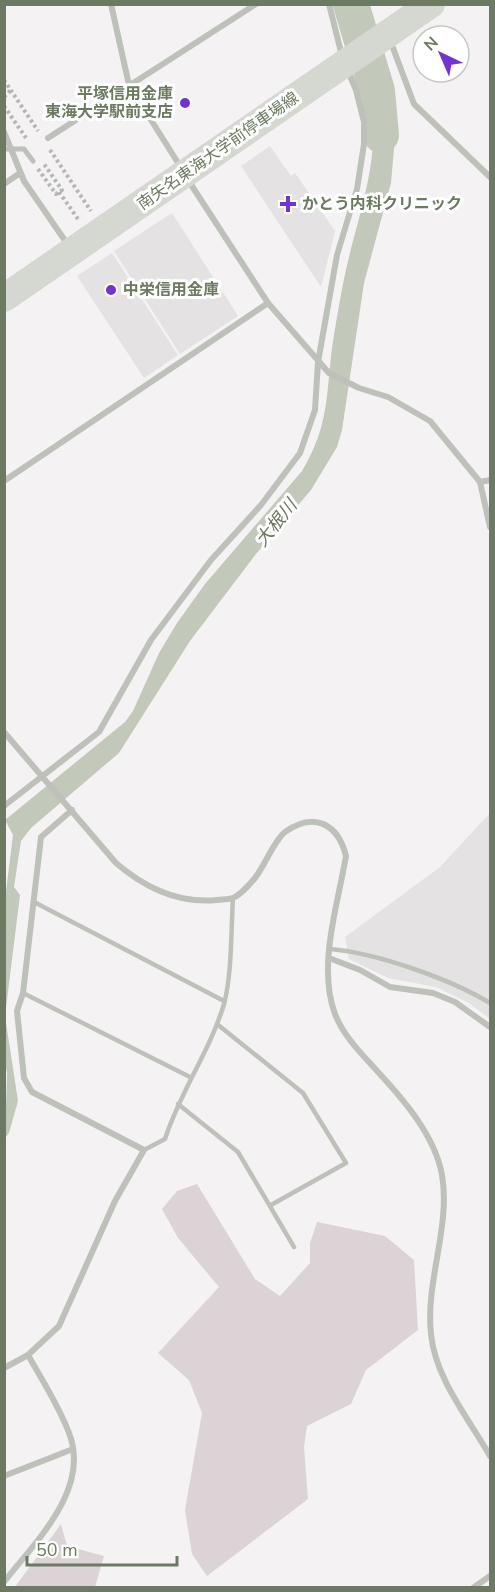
<svg xmlns="http://www.w3.org/2000/svg" width="495" height="1592" font-family="'Nunito Sans','Noto Sans JP',sans-serif">
  <style>
    .built { fill: #e4e2e2 }
    .green { fill: #dbd3d5 }
    .water { fill: #c2c8ba }
    .pier { fill: #f5f2f4 }
    .lines { fill: none; stroke-linecap: round; stroke-linejoin: round }
    .river { stroke: #c2c8ba; stroke-width: 36 }
    .path { stroke: #b5b8b2; stroke-width: 4; stroke-dasharray: 3 3; stroke-linecap: butt }
    .service { stroke: #bdc1b9; stroke-width: 4.5 }
    .pedestrian { stroke: #bdc1b9; stroke-width: 5 }
    .minor { stroke: #bdc1b9; stroke-width: 6 }
    .secondary { stroke: #d4d8d0; stroke-width: 28 }
    .poi-dot { fill: #7133d4; stroke: #fff; stroke-width: 2 }
    .labels { text-anchor: middle; dominant-baseline: central; stroke-width: 6; stroke-linejoin: round; paint-order: stroke }
    .poi-label { font-size: 16px; font-weight: bold; fill: #6c7a62; stroke: #fff; text-anchor: start }
    .street-label { font-size: 16px; fill: #6c7a62; stroke: #fff }
    .water-label { font-size: 18px; font-style: italic; fill: #6c765e; stroke: #fff }
  </style>
  <rect width="100%" height="100%" fill="#f5f2f4"/>
  <path class="built" d="M270,146L291,176L295,173L335,231L321,287L241,166Z
    M172,213L238,316L180,354L114,251Z
    M112,253L178,355L144,378L77,276Z
    M490,813V1019L469,1003L436,987L388,978L349,959L345,937L440,867Z"/>
  <path class="green" d="M197,1184L255,1279L280,1296L310,1263V1243L317,1222L385,1236L414,1260L418,1330L366,1370L351,1404L307,1426L304,1447L308,1499L207,1576L192,1554L185,1510L202,1413L189,1380L158,1353L219,1287L178,1238L162,1209L177,1191Z
    M61,1524L67,1546L104,1556L95,1587H15Z"/>
  <path class="water" d="M344,5H364L392,89L396,126L391,183L364,283L342,430L337,447L311,490L256,554L190,641L119,753L31,828L21,841L14,887L20,895L5,1016L18,1101L9,1133L5,1138L7,1073L4,1056L6,891L13,835L5,820L125,722L133,711L159,653L177,623L205,584L302,471C329,426 326,396 332,348C335,327 339,305 343,284C355,221 383,161 370,96L374,93C383,61 351,35 344,5Z"/>
  <path class="pier" d="M370,16L387,65L374,75L361,44L351,29Z"/>
  <g class="lines">
    <path class="river" d="M351,4L377,91L381,135"/>
    <path class="path" d="M4,80L38,131
      M4,97L11,90
      M4,106L26,138
      M50,150L91,211
      M38,169L56,194L62,190L44,164
      M59,192L78,219"/>
    <path class="service" d="M34,902L224,1001
      M330,949C377,953 450,979 490,1003
      M23,993L190,1077
      M217,1024L303,1093L346,1163L271,1205
      M178,1104L238,1152L294,1247
      M144,1150L165,1139C180,1092 210,1051 224,1004C232,975 231,929 233,898"/>
    <path class="pedestrian" d="M4,149H24L33,161"/>
    <path class="minor" d="M111,4L129,85L180,166
      M329,4L342,56
      M390,40L414,104L490,177
      M4,132L24,181L68,245
      M48,138L256,4
      M188,180L268,303L329,373L359,388L388,397L430,421L480,482L490,527
      M4,184L20,173
      M4,481L268,303
      M480,482L490,480
      M4,732L116,863C144,887 179,904 217,900C222,899 230,900 235,897C242,893 250,884 255,878C264,867 275,839 285,832C314,811 338,824 346,856C338,904 317,966 335,1014C344,1037 361,1053 378,1072C404,1100 435,1136 442,1175C451,1226 425,1283 431,1334C435,1378 469,1419 490,1456
      M4,806L99,732L151,640L211,560L261,505L300,453L315,410L318,362L337,255L357,189L364,144V122L356,90L348,71
      M329,958L360,970L390,987L433,993L455,1002L490,1027
      M4,1368L28,1355L59,1326L115,1201L144,1150L32,1092L24,1078L17,1011L23,993L41,837L72,810
      M4,1476L73,1449
      M4,1582C36,1541 91,1489 69,1433C59,1406 42,1380 28,1355
      M473,1588L490,1576"/>
    <path class="secondary" d="M4,298L431,4"/>
  </g>
  <g class="poi-dot">
    <circle cx="185" cy="103" r="6"/>
    <path d="M285 195h6v6h6v6h-6v6h-6v-6h-6v-6h6z"/>
    <circle cx="111" cy="290" r="6"/>
  </g>
  <g class="labels">
    <g class="poi-label">
      <text x="173" y="94" text-anchor="end">平塚信用金庫<tspan x="173" dy="18">東海大学駅前支店</tspan></text>
      <text x="302" y="204">かとう内科クリニック</text>
      <text x="123" y="290">中栄信用金庫</text>
    </g>
    <g class="street-label">
      <text transform="translate(218 151) rotate(-35)">南矢名東海大学前停車場線</text>
    </g>
    <g class="water-label">
      <text transform="translate(276 523) rotate(-51)">大根川</text>
    </g>
  </g>
  <rect width="495" height="1592" fill="none" stroke="#6c7a62" stroke-width="12"/>
  <g transform="translate(441 54) rotate(316)"><circle r="28" fill="#ffffff" stroke="#c4cac0" stroke-width="1.5"/>
  <path d="M0-4.5L10 22L0 15L-10 22Z" fill="#7133d4"/>
  <text y="-9" font-size="16" font-weight="bold" text-anchor="middle" fill="#6c7a62">N</text>
  </g>
  <path d="M27 1556v9h150v-9" fill="none" stroke="#6c7a62" stroke-width="3"/>
  <text x="36" y="1556" font-size="18" fill="#6c7a62" stroke="#ffffff" stroke-width="4.5" paint-order="stroke">50 m</text>
</svg>
